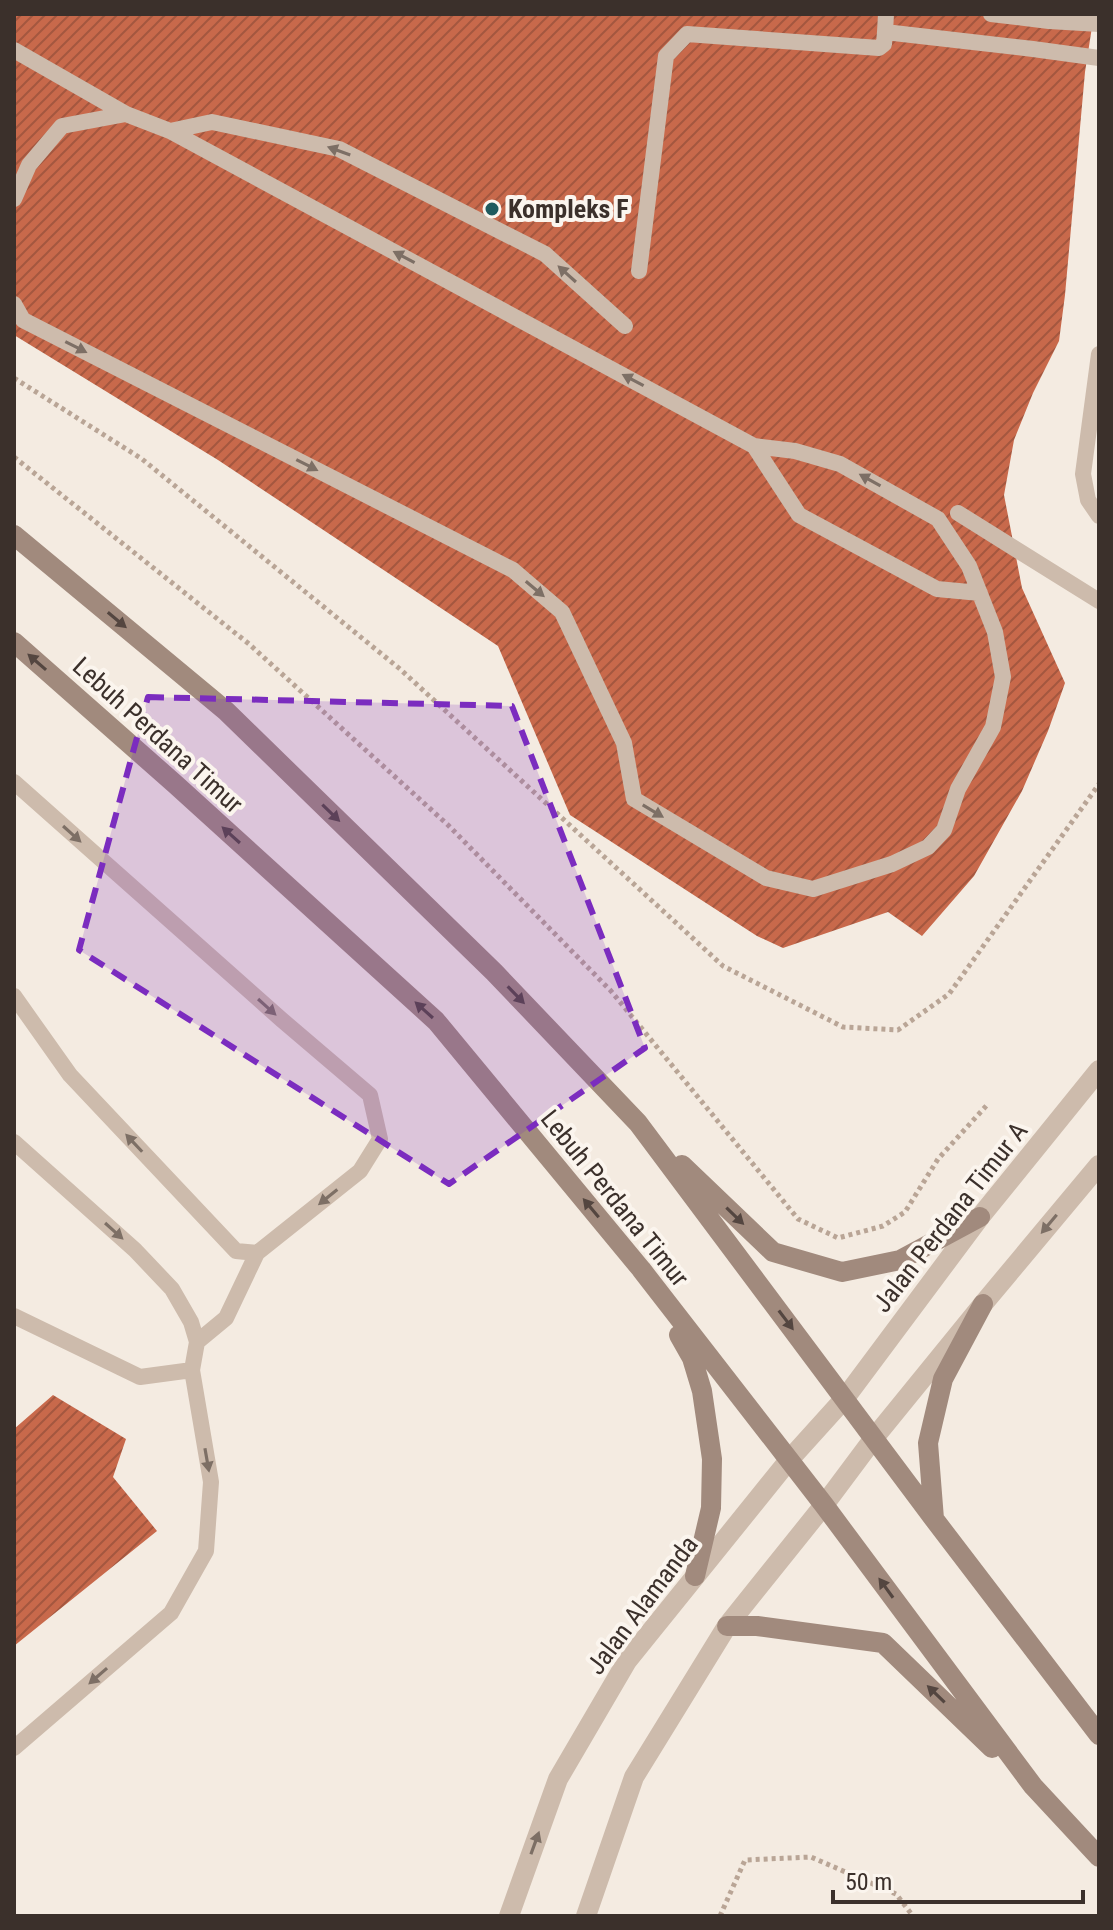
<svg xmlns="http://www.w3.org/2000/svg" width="1113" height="1930" font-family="'Roboto Condensed',sans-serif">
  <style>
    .building { fill: url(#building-hatch) }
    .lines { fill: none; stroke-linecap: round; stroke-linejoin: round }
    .path { stroke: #b9a596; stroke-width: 5; stroke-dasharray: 4 4; stroke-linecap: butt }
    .service { stroke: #cdbbac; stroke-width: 16 }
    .tertiary { stroke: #cdbbac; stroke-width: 20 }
    .secondary { stroke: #a18a7d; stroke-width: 20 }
    .oneway { fill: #7d6f65 }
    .oneway2 { fill: #544640 }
    .marked { fill: #7b2cbf; fill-opacity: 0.2; stroke: #7b2cbf; stroke-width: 6; stroke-dasharray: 16 10; stroke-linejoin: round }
    .poi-dot { fill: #1f5a5e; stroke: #fbf5ee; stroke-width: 3 }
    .labels { text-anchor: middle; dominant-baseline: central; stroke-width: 8; stroke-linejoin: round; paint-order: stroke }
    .poi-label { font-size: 26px; font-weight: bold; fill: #3b302b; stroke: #fbf5ee; text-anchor: start }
    .street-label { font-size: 26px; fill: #3b302b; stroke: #fbf5ee }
  </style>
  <defs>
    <pattern id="building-hatch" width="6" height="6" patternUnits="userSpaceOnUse" patternTransform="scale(2)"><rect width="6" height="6" fill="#c8694b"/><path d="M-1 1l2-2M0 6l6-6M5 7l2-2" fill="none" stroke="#a4573f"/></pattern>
  </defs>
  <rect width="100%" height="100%" fill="#f4ebe1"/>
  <path class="building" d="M14,14H1094L1085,72L1065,295L1059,341L1033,393L1014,440L1004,495L1022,588L1065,683L1048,731L1022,791L974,876L922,936L888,912L783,948L757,936L570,815L498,646L218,460L14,335Z
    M53,1395L126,1439L113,1477L157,1531L14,1646V1429Z"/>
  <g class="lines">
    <path class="path" d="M14,378L142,459L400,669L723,966L843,1027L898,1030L949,994L1099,784
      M14,457L249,644L448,825L611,991L798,1219L838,1238L883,1226L905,1212L938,1159L987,1105
      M720,1916L745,1860L811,1857L896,1894L913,1916"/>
    <path class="service" d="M991,14L1049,21L1099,24
      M885,32L886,14
      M14,50L126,114L170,131L754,446L795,451L840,464L938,519L969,566L995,632L1003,677L993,727L958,789L944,830L928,847L892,864L813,889L766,878L634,799L624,743L562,612L513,570L23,320L14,304
      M170,131L212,122L339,149L545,254L625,326
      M14,199L29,165L62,126L126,114
      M639,271L666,56L687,34L879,48L884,44L885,32L1033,49L1099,58
      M1099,354L1083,474L1088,500L1099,516
      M754,446L799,515L937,589L980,593
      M958,513L1099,601
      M14,782L282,1020L370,1095L380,1139L360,1171L257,1253L236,1251L70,1075L14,996
      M14,1142L135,1250L172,1289L191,1322L197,1342L192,1370L211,1482L206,1551L171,1613L14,1748
      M14,1316L140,1377L192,1370
      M197,1342L226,1318L257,1253"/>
    <path class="tertiary" d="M509,1916L558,1779L627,1661L789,1460L845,1398L980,1217L1099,1070
      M586,1916L634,1777L727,1626L824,1505L874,1438L983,1304L1099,1165"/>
    <path class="secondary" d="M14,535L226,711L494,972L638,1123L934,1519L1099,1735
      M14,642L175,784L436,1021L641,1269L824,1505L1033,1786L1099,1857
      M682,1165L773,1252L842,1272L900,1260L980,1217
      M679,1335L692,1358L702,1391L712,1459L711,1508L695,1576
      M934,1519L928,1443L943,1379L983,1304
      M727,1626H757L883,1643L992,1748"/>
  </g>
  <defs><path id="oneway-solid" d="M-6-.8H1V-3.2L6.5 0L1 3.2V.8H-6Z" transform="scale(2)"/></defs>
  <g class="oneway">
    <use href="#oneway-solid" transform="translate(339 151) rotate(-160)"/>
    <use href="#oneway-solid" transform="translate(404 257) rotate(-152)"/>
    <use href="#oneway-solid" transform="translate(567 274) rotate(-138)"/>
    <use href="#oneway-solid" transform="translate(76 347) rotate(27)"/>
    <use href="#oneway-solid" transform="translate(633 380) rotate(-152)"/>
    <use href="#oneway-solid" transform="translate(307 465) rotate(27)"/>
    <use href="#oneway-solid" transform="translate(870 480) rotate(-151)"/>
    <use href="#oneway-solid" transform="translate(535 589) rotate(40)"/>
    <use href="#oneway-solid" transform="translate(653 811) rotate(31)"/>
    <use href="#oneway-solid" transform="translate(72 834) rotate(42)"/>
    <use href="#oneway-solid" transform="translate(267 1007) rotate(42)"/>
    <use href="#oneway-solid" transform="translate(134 1143) rotate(-133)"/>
    <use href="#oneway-solid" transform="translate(328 1197) rotate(141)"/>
    <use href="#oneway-solid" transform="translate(1049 1224) rotate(130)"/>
    <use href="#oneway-solid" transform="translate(114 1231) rotate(42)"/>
    <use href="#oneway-solid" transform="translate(207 1460) rotate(80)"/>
    <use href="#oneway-solid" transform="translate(98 1676) rotate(139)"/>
    <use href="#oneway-solid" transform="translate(535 1843) rotate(-70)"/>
  </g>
  <g class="oneway2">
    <use href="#oneway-solid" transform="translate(117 620) rotate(40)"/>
    <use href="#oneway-solid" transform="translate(37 662) rotate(-139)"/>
    <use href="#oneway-solid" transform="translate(331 813) rotate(44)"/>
    <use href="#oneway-solid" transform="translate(231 835) rotate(-138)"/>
    <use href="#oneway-solid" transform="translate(516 995) rotate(46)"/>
    <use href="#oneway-solid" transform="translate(424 1010) rotate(-138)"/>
    <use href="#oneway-solid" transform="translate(591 1208) rotate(-130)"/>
    <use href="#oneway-solid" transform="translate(735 1216) rotate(44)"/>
    <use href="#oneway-solid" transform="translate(786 1320) rotate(53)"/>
    <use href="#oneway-solid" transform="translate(886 1588) rotate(-126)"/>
    <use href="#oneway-solid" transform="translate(936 1694) rotate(-136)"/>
  </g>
  <path class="marked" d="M148,697L512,706L645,1048L449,1184L79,950Z"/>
  <circle class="poi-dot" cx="492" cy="209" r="8"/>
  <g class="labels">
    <g class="poi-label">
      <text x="508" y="209">Kompleks F</text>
    </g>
    <g class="street-label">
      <text transform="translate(158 735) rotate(42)">Lebuh Perdana Timur</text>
      <text transform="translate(615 1198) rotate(51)">Lebuh Perdana Timur</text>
      <text transform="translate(950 1217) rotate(-52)">Jalan Perdana Timur A</text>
      <text transform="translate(642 1605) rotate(-53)">Jalan Alamanda</text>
    </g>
  </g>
  <rect width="1113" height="1930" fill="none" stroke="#3b302b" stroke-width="32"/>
  <path d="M833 1890v12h250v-12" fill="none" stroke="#3b302b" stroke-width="4"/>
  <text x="845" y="1890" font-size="24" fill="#3b302b" stroke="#fbf5ee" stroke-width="6" paint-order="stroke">50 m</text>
</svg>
